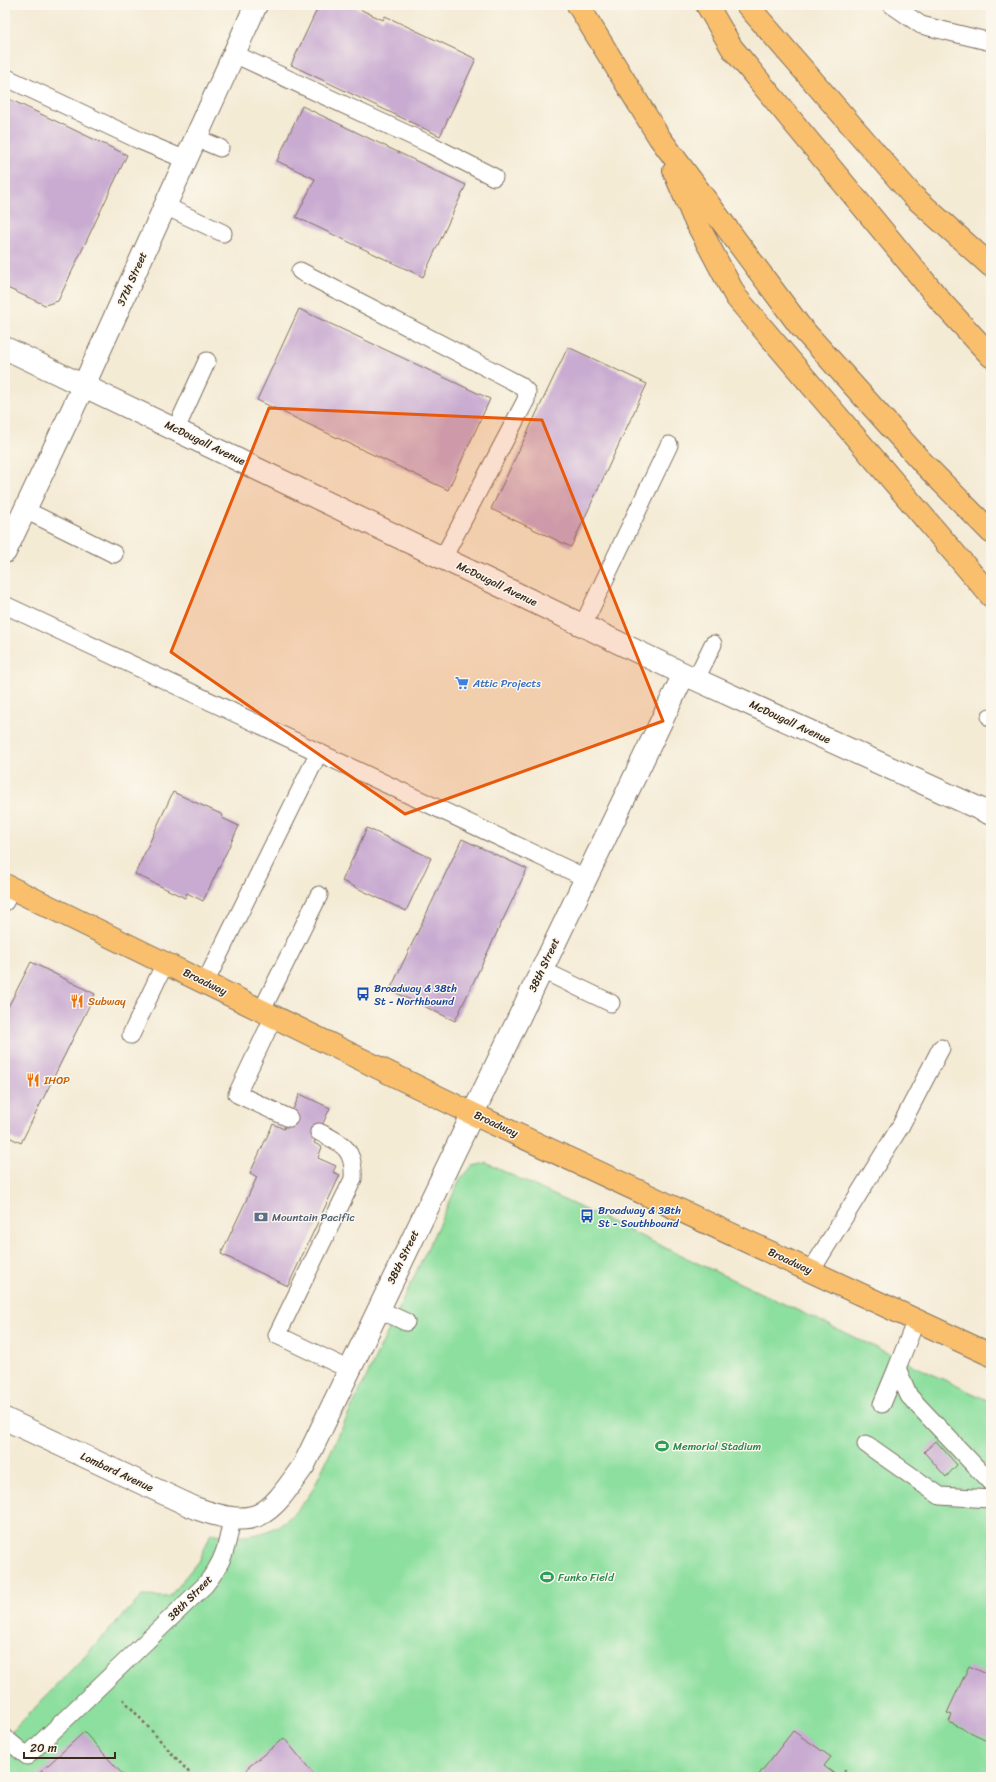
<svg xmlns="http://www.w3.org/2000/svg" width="996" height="1782" font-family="Sriracha,sans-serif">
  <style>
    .green { fill: #8ddf9f; stroke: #64845e }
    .building { fill: #c9abd1 }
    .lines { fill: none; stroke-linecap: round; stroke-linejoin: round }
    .service-casing { stroke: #7c6e5e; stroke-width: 19 }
    .minor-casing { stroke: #7c6e5e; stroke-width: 24 }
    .tertiary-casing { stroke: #7c6e5e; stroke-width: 24 }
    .primary-casing { stroke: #7c6e5e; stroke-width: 24 }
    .motorway-casing { stroke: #7c6e5e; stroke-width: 24 }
    .path { stroke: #7c6e5e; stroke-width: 2.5; stroke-dasharray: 3 3; stroke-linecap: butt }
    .service { stroke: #fff; stroke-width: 17 }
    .minor { stroke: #fff; stroke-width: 22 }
    .tertiary { stroke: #fff; stroke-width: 22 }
    .primary { stroke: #f9bf6d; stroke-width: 22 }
    .motorway { stroke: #f9bf6d; stroke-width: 22 }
    .marked { fill: #e8590c; fill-opacity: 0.2; stroke: #e8590c; stroke-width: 3; stroke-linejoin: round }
    .labels { text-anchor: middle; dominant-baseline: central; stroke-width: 3; stroke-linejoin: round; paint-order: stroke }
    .street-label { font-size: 11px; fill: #3b2a1e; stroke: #fbf7ec }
    .shop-label { font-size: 11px; fill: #366cbe; stroke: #fbf7ec; text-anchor: start }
    .transit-label { font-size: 11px; fill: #164399; stroke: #fbf7ec; text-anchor: start }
    .food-label { font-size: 11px; fill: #c56008; stroke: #fbf7ec; text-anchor: start }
    .service-label { font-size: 11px; fill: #4e5e75; stroke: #fbf7ec; text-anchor: start }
    .leisure-label { font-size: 11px; fill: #27864d; stroke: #fbf7ec; text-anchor: start }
  </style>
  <rect width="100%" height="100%" fill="#fbf7ec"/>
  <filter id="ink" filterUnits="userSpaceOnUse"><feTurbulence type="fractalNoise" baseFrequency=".025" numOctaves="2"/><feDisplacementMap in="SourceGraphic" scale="8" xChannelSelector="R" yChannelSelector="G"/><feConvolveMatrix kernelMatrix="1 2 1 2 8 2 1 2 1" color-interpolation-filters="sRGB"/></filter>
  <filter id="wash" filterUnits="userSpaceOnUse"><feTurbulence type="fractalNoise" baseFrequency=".012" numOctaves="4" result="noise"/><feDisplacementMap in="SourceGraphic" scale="16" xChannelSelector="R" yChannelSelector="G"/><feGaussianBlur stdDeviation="0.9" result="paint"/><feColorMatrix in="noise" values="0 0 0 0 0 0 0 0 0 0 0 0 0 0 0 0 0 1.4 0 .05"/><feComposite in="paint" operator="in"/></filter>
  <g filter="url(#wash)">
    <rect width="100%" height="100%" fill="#f4ebd5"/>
    <path class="green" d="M486,1163L991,1402V1777H5V1739L142,1596L169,1597L200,1559L211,1533C257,1543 286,1530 312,1491L460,1180L473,1166Z"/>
    <g id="blocks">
      <path class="building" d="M319,5H351L383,20L385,16L476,59L440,136L291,65Z
        M5,97L127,155L58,301L45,305L5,287Z
        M302,106L466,185L423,277L296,217L315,179L277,161Z
        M299,309L490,399L448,490L257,400Z
        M568,347L647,384L571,547L491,509Z
        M173,792L223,815L222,818L239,826L203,901L187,893L185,898L135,874Z
        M367,828L431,858L406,911L342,881Z
        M462,839L527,869L455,1021L390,990Z
        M31,962L95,994L21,1143L5,1135V1013Z
        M300,1094L330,1108L314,1143L322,1147L318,1158L336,1166L333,1172L340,1175L288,1286L221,1254L257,1177L250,1173L273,1124L284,1129Z
        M936,1441L957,1465L946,1477L924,1452Z
        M969,1666L991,1676V1742L949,1722L952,1715L947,1713Z
        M793,1731L831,1757L824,1766L836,1775L834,1777H757Z
        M84,1732L125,1777H35Z
        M284,1738L316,1777H248L251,1775L246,1769Z"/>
    </g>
  </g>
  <g filter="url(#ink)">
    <use href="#blocks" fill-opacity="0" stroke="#7c6e5e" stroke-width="1"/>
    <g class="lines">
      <g class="service-casing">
        <path id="service" d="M892,5L921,25L991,42
          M234,54L431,145L494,177
          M5,77L141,141L186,160
          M196,138L220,148
          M165,206L223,233
          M300,271L520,385L527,392L526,400L443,558
          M176,429L207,361
          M25,510L114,554
          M5,605L586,878
          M583,625L669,445
          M696,679L713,644
          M990,717L991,718
          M5,902L12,888
          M542,970L611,1003
          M205,983L319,752
          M262,1010L319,895
          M274,1016L237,1094L289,1118
          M131,1035L165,963
          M319,1132C343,1144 355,1149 353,1179L277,1335L348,1369
          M811,1271L900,1127L941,1048
          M378,1309L406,1322
          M897,1368L916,1320
          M882,1404L897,1368L909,1396L991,1483
          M866,1444L940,1496L991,1499
          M5,1738L27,1756L205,1585C224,1562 227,1547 232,1518"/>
      </g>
      <g class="minor-casing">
        <path id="minor" d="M5,348L684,674L991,814
          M5,1419L195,1508C259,1531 268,1516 304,1465L684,674"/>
      </g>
      <g class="tertiary-casing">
        <path id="tertiary" d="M5,552L84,385L256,5"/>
      </g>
      <g class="primary-casing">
        <path id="primary" d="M5,885L473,1114L991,1355"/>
      </g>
      <g class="motorway-casing">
        <path id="motorway" d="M578,5L659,137L799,325L922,462L991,532
          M707,5L732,48L943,304L991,356
          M747,5L912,195L991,266
          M674,171L693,216L736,297L991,596"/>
      </g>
      <path class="path" d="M123,1699L193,1777
        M841,1777L846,1769"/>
      <use href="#service" class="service"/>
      <use href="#minor" class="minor"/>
      <use href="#tertiary" class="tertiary"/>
      <use href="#primary" class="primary"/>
      <use href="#motorway" class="motorway"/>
    </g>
  </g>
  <path class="marked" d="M269,408L542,420L663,721L405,814L171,652Z"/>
  <defs>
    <g id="supermarket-bare" transform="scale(1.08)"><path d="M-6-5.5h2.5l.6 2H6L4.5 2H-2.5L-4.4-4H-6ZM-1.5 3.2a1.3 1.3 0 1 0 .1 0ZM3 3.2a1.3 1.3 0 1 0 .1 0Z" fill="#3f7fe0" stroke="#fbf7ec" stroke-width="2.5" paint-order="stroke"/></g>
    <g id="bus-bare" transform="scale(1.08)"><path d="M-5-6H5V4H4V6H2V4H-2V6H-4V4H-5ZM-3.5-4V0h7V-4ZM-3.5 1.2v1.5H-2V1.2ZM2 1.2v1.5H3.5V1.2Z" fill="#1a4fb4" stroke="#fbf7ec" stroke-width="2.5" paint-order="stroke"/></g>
    <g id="restaurant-bare" transform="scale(1.08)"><path d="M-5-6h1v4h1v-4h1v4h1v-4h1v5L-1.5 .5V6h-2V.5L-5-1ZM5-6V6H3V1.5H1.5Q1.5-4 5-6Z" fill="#e8710a" stroke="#fbf7ec" stroke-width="2.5" paint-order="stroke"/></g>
    <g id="bank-bare" transform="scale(1.08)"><path d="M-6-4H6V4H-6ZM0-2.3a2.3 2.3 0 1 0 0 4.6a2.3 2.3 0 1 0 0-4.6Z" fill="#5c6f8a" stroke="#fbf7ec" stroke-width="2.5" paint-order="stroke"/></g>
    <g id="stadium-bare" transform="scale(1.08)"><path d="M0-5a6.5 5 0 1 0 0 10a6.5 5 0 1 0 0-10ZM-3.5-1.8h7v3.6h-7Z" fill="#2e9e5b" stroke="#fbf7ec" stroke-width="2.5" paint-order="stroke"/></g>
  </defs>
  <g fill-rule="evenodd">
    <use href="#supermarket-bare" x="462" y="683"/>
    <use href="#bus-bare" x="363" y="994"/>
    <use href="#restaurant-bare" x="77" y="1001"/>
    <use href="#restaurant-bare" x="33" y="1080"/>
    <use href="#bus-bare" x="587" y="1216"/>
    <use href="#bank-bare" x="261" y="1217"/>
    <use href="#stadium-bare" x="662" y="1446"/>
    <use href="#stadium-bare" x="547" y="1577"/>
  </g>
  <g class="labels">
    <g class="street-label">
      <text transform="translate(132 279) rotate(-66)">37th Street</text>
      <text transform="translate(205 443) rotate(26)">McDougall Avenue</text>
      <text transform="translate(497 584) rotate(26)">McDougall Avenue</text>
      <text transform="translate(790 722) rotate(25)">McDougall Avenue</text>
      <text transform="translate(544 965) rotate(-65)">38th Street</text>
      <text transform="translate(205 982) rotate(26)">Broadway</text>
      <text transform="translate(496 1124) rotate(25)">Broadway</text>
      <text transform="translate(403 1257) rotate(-64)">38th Street</text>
      <text transform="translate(790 1261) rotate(25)">Broadway</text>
      <text transform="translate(117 1472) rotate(25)">Lombard Avenue</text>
      <text transform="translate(190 1598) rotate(-45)">38th Street</text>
    </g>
    <g class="shop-label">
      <text x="473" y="683">Attic Projects</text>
    </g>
    <g class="transit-label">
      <text x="374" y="988">Broadway &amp; 38th<tspan x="374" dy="13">St - Northbound</tspan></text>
      <text x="598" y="1210">Broadway &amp; 38th<tspan x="598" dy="13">St - Southbound</tspan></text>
    </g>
    <g class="food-label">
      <text x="88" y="1001">Subway</text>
      <text x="44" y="1080">IHOP</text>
    </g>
    <g class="service-label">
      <text x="272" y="1217">Mountain Pacific</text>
    </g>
    <g class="leisure-label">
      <text x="673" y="1446">Memorial Stadium</text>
      <text x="558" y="1577">Funko Field</text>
    </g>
  </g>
  <rect width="996" height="1782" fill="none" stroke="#fbf7ec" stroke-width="20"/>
  <path d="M24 1752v6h91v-6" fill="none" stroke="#3b2a1e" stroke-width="2"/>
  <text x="30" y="1752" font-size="12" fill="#3b2a1e" stroke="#fbf7ec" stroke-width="3" paint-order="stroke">20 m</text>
</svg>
